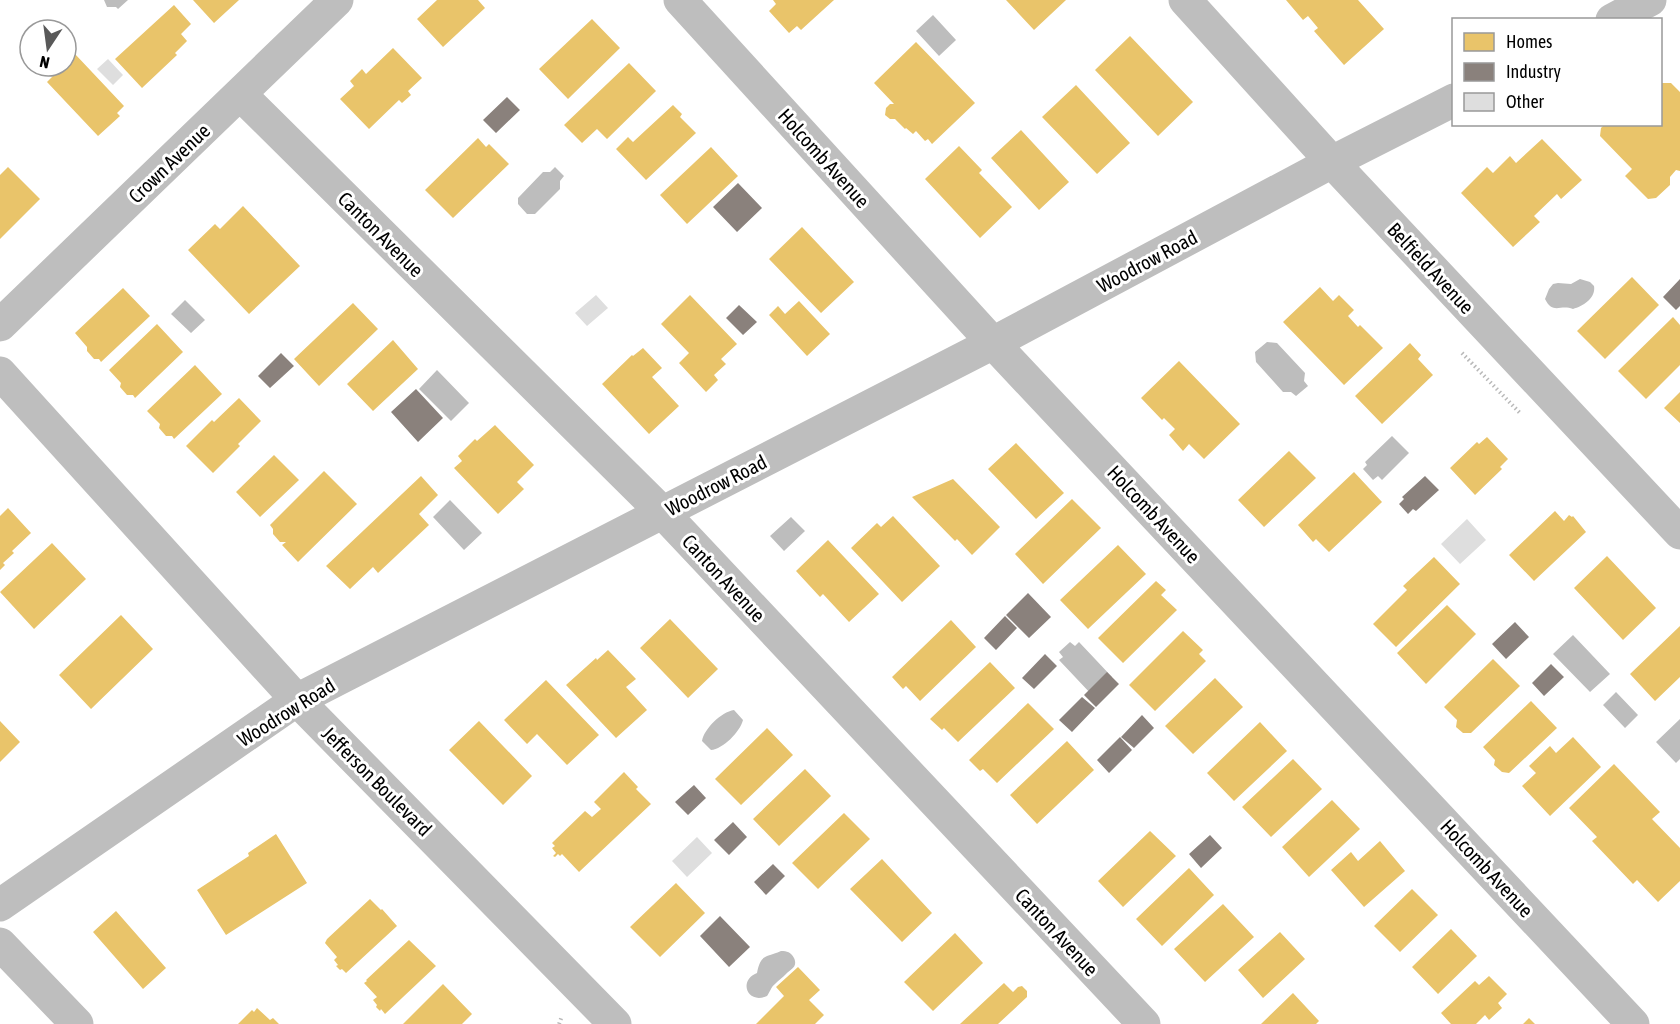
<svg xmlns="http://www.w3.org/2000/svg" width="1680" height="1024" font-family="'Asap Condensed',sans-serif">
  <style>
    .water { fill: #bdbdbd }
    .homes { fill: #e9c46a }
    .industry { fill: #8a817c }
    .building { fill: #dedede }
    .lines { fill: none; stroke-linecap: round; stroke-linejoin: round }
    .path { stroke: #b9b9b9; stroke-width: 4; stroke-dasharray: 1.5 3; stroke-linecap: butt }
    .minor { stroke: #bebebe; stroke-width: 33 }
    .labels { text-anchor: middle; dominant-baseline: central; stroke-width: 6; stroke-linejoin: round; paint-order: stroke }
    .street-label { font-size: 20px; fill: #000; stroke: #fff }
  </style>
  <rect width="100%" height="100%" fill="#fff"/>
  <path class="water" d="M104,0H128L118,9L116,7H107Z
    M933,15L956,40L939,56L916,31Z
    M555,167L564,176L560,181V189L535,214H527L518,204V198L543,172H550Z
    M1580,279L1590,282L1594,286C1596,298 1584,306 1573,309C1560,304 1553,315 1545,299L1549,289L1553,284L1558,283L1571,284Z
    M185,300L205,320L191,333L171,314Z
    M1267,342L1277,343L1305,373L1304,381L1308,386L1296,396L1291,392H1283L1256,362L1255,352Z
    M437,370L469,403L451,421L419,389Z
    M1392,436L1409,453L1382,480L1378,476L1373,480L1363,469L1367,465L1365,462Z
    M450,500L482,533L464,550L433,517Z
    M791,517L805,531L784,551L770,536Z
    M1573,635L1610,674L1590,692L1553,654Z
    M1070,642L1075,646L1079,642L1112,677L1092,695L1059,660L1063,657L1059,652Z
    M1616,692L1638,715L1625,728L1603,705Z
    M734,710L743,720C740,732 723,749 711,750L702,741C704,729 721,712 734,710Z
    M1680,719V759L1676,763L1656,742Z
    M781,951C787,951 791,952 794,958C798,967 791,969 786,974C783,977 778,981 775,984C771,987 770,992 767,996C747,1005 738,980 757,973C761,953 766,958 781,951Z"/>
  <path class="homes" d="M193,0H239L214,23Z
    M437,0H478L485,8L443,47L417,19Z
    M773,0H834L801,30L797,26L789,33L769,11L776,4Z
    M1006,0H1066L1034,30Z
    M1286,0H1358L1384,29L1344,65L1314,31L1318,28L1308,16L1303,20Z
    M174,5L191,24L181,34L187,41L175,53L177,55L142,88L115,59Z
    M592,19L620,48L568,99L539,69Z
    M1130,36L1193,102L1158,136L1095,70Z
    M916,42L975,103L932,144L928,139L925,141L916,131L913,134L906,128L905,129L895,119H890L885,115L886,108L890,104H894L874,83Z
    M393,48L422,78L408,91L411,95L402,103L399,100L369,129L340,99L354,86L350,81L362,69L366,74Z
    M75,54L124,106L117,113L120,116L98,136L47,82L63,66H66V63Z
    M629,63L656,91L607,139L597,129L582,143L564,125Z
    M1662,83H1671L1680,92V171L1676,170L1670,177V185L1656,198L1648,199L1625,176L1632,169L1600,136L1601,128L1605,124H1660V84Z
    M1076,85L1130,143L1097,174L1042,117Z
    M673,105L682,114L680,117L696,133L646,180L616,149L628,137L633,142Z
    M1021,130L1069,182L1039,210L991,158Z
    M478,138L486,147L489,144L509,164L453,218L425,190Z
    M1542,139L1582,180L1561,199L1557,194L1534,216L1540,222L1513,247L1461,193L1487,167L1493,173L1510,156L1516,163Z
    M959,146L982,170L979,173L1012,207L980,238L925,179Z
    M711,147L738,176L687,224L660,195Z
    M8,167L40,199L0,239V175Z
    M243,206L300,266L249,314L188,250L215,224L220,229Z
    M802,227L854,282L821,313L769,259Z
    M1632,277L1659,305L1605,359L1577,331Z
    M1320,287L1333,301L1339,295L1354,310L1348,316L1358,327L1360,325L1383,348L1344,385L1283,322Z
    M123,288L150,316L101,362L99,359H94L87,351V347L75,333Z
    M690,295L737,344L721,359L726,364L714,375L718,380L706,392L679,363L689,353L661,324Z
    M799,301L830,334L807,356L769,315L778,306L785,314Z
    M353,303L378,329L319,386L294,359Z
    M1673,317L1680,325V365L1646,399L1618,371Z
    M157,324L183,352L135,398L133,395H127L120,387L121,383L109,370Z
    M393,340L418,369L373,411L347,384Z
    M1410,343L1421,355L1418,359L1433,375L1382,424L1355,396Z
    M643,348L662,368L652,377L679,406L649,434L602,384L632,355L633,356Z
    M1179,361L1240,424L1204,459L1189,444L1183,451L1169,435L1175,429L1164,418L1162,420L1141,398Z
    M195,365L222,394L174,439L172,436H166L159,428L160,424L147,411Z
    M1680,392V423L1664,408Z
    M239,398L261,421L238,444L240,446L213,473L186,446L212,420L214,422Z
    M495,425L534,465L517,482L524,489L498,514L454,468L462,461L458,456L475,439L477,441Z
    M1487,437L1508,459L1500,467L1502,469L1475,495L1450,468L1477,442L1479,444Z
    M1016,443L1064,493L1036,519L988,469Z
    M1289,451L1316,478L1264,527L1238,500Z
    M274,455L299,480L260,517L236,492Z
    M324,471L357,504L298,562L282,545L286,542H280L273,534V529L270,525Z
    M1354,472L1382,502L1329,552L1316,539L1313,542L1298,525Z
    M421,476L438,495L419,514L429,525L378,573L373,567L350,589L326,566Z
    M953,479L1000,527L972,555L957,539L955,541L912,497Z
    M1072,499L1101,528L1043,584L1015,554Z
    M8,508L31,533L12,551L14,553L3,563L5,565L0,570V516Z
    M1555,511L1564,521L1569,515L1572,517L1573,516L1586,532L1534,581L1509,555Z
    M893,516L940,566L902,602L851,548L877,523L881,527Z
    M828,540L879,594L849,622L823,594L820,597L796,571Z
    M52,543L86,579L34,629L0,592Z
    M1118,545L1146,574L1088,629L1060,600Z
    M1607,556L1656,608L1623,640L1574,588Z
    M1434,557L1460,584L1396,647L1373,624L1407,590L1403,586Z
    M1156,581L1166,590L1161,595L1177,610L1123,663L1098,638Z
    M1447,605L1476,634L1426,684L1397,653Z
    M121,615L153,649L91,709L59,675Z
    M670,619L718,669L688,698L640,648Z
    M951,620L976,647L920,701L906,686L903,689L892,677Z
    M1680,626V677L1655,701L1630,674Z
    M1183,631L1203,650L1199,654L1206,661L1155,711L1129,685Z
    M608,650L636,679L626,687L647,710L616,738L566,685L596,658L597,660Z
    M1493,659L1520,686L1471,733H1463L1456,727L1457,720L1444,707Z
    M990,662L1015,688L958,742L944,728L942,730L930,719Z
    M1215,678L1243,707L1193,754L1165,726Z
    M546,680L599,735L567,765L537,734L527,744L504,720Z
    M1531,701L1557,728L1509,773L1502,772L1494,765L1495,760L1483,747Z
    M1028,703L1054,729L997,783L983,769L980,771L969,760Z
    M0,721L20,742L0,762Z
    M479,721L532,776L503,805L449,750Z
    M1260,722L1287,751L1234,801L1207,773Z
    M767,728L793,755L741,805L715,779Z
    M1573,737L1601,767L1550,816L1522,786L1536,773L1529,766L1550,746L1556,753Z
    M1067,741L1094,770L1037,824L1010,795Z
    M1293,759L1322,789L1271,837L1242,807Z
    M1614,764L1660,812L1652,819L1680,848V881L1658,902L1637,880L1633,884L1592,841L1597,837L1569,808Z
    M805,769L831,796L779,846L753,819Z
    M624,772L638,787L636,789L651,804L579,872L562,854L560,856L558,854L555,857L553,856L556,853L552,848L555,846L552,843L585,811L592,817L601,809L594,802Z
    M1332,800L1360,829L1309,877L1282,847Z
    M844,813L870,839L818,889L792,863Z
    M1150,831L1176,856L1123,907L1098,881Z
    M276,834L307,883L226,935L197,890L249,856L248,853Z
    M1380,841L1405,871L1364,907L1331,870L1351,852L1358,861Z
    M882,859L932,913L902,942L850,889Z
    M1189,868L1214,895L1162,946L1136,919Z
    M676,883L705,913L660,957L630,927Z
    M1412,889L1438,915L1400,952L1374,926Z
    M370,899L381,910L382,909L397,926L346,973L342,969L340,970L336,966L338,965L334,960L337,957L325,943L327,939Z
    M1223,904L1254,937L1205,982L1174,949Z
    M116,911L166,968L143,989L93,932Z
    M1451,929L1477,956L1438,994L1412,967Z
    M1280,932L1305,959L1263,998L1238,970Z
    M955,933L983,963L933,1011L904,982Z
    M409,940L436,966L385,1014L381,1009L380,1011L376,1007L377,1005L373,1000L377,997L364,983L367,981L366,980Z
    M798,967L820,990L809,1000L824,1015L815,1024H756L784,996L776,987Z
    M1489,976L1507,994L1498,1003L1502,1008L1489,1020L1485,1015L1476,1024H1451L1441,1013L1475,981L1479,985Z
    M1004,983L1013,992L1018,987L1022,986L1027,991V997L998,1024H960Z
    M443,984L472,1014L462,1024H403Z
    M1293,993L1319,1021L1316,1024H1261Z
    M257,1008L270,1020L273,1018L279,1024H238L252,1010L254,1012Z
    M1529,1018L1535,1024H1523Z"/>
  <path class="industry" d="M507,97L520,110L496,133L483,120Z
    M738,183L762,208L737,232L713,207Z
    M1680,279V306L1676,310L1663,297Z
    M739,305L757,322L743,335L726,318Z
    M281,353L294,366L270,388L258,376Z
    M416,389L443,418L418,442L391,412Z
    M1425,476L1439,490L1416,511L1413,509L1408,514L1399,504L1404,499L1402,497Z
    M1028,593L1051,617L1029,638L1006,615Z
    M1005,616L1017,628L996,650L984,638Z
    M1515,622L1529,637L1506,659L1492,644Z
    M1045,654L1057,666L1034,689L1022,678Z
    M1551,664L1564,677L1544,696L1532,683Z
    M1107,672L1119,684L1096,707L1084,695Z
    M1082,697L1095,708L1072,732L1059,720Z
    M1142,715L1154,728L1134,748L1121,737Z
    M1120,737L1132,750L1109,773L1097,760Z
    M694,785L706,798L688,815L675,802Z
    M733,822L747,837L729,855L714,840Z
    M1210,835L1222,848L1201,868L1189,854Z
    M773,864L785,876L766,895L754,882Z
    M720,916L750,947L729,967L700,936Z"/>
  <path class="building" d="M108,59L123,75L113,85L97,69Z
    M596,295L608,308L587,326L575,313Z
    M1467,519L1486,540L1460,564L1441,544Z
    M697,837L712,853L687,877L672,861Z"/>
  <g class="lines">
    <path class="path" d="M1462,353L1520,413
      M559,1024L562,1016"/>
    <path class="minor" d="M680,0L993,343L1633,1024
      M1185,0L1332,162L1680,533
      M1612,20L1650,0
      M240,94L663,513L1144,1024
      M0,325L337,0
      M0,373L297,700L615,1024
      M0,905L297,700L993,343L1332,162L1454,100
      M0,944L77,1024"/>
  </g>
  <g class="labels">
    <g class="street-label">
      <text transform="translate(824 158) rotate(48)">Holcomb Avenue</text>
      <text transform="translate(169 163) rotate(-44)">Crown Avenue</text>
      <text transform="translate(381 234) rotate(45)">Canton Avenue</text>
      <text transform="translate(1147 261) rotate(-28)">Woodrow Road</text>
      <text transform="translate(1431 268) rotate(47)">Belfield Avenue</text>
      <text transform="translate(716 485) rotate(-27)">Woodrow Road</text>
      <text transform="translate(1154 514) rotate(47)">Holcomb Avenue</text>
      <text transform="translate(724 578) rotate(47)">Canton Avenue</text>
      <text transform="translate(286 712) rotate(-32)">Woodrow Road</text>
      <text transform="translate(377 781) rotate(45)">Jefferson Boulevard</text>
      <text transform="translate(1487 868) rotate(47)">Holcomb Avenue</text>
      <text transform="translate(1057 932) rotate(47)">Canton Avenue</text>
    </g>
  </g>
  <rect x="1452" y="18" width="210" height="108" fill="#ffffff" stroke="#999999" stroke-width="1.5"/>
  <rect x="1464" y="33" width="30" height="18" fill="#e9c46a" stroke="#999999" stroke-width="1.5"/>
  <text x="1506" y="48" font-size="18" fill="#000000">Homes</text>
  <rect x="1464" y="63" width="30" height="18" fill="#8a817c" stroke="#999999" stroke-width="1.5"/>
  <text x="1506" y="78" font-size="18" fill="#000000">Industry</text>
  <rect x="1464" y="93" width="30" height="18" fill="#dedede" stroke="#999999" stroke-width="1.5"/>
  <text x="1506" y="108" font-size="18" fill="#000000">Other</text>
  <g transform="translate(48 48) rotate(193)"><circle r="28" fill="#ffffff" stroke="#999999" stroke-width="1.5"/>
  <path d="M0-4.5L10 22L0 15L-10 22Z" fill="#595959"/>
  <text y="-9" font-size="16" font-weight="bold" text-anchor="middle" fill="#000000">N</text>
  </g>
</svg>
